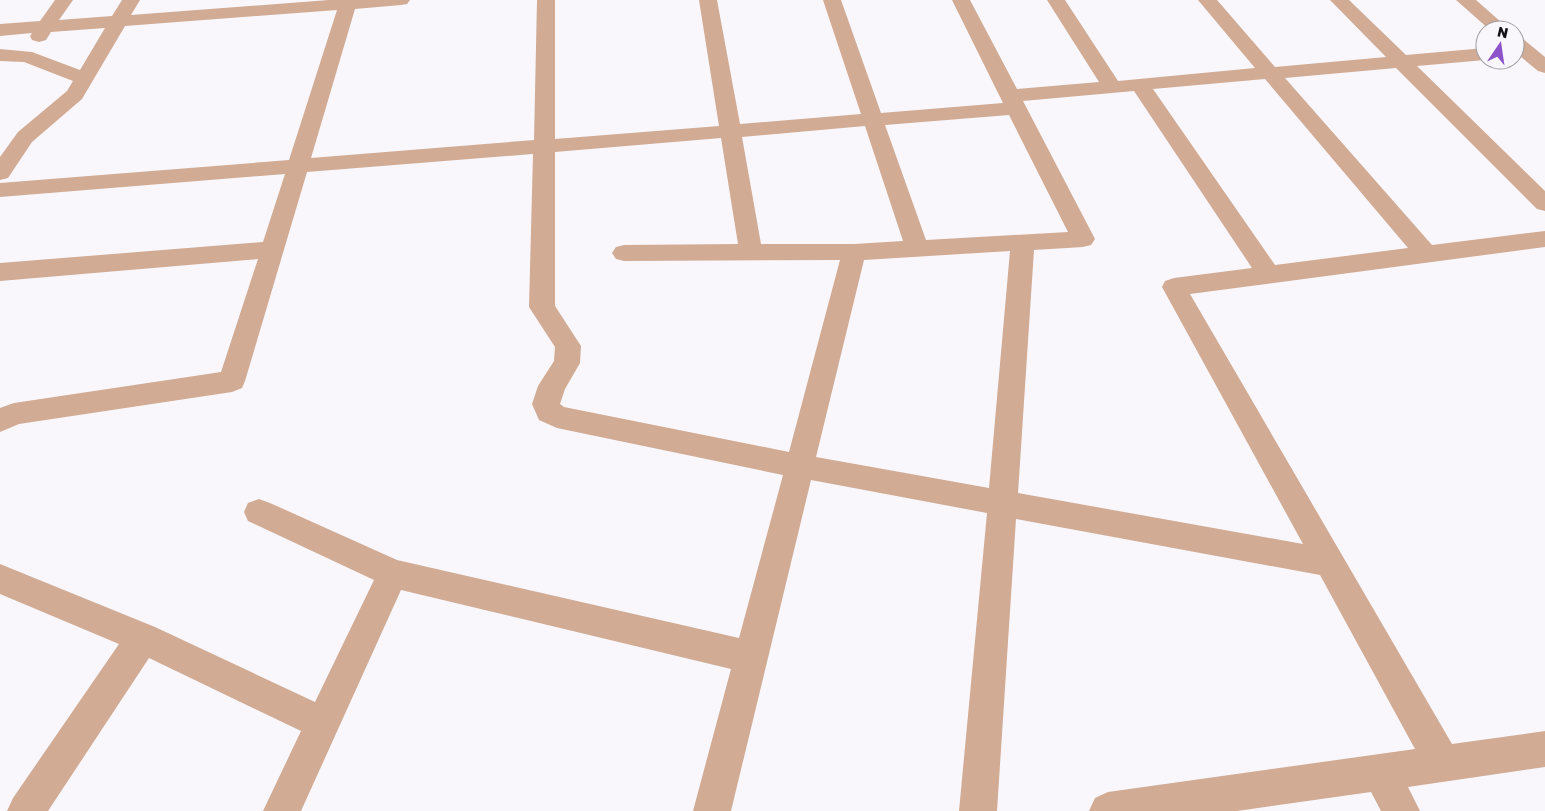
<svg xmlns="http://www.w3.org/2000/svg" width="1545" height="811" font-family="'Golos Text',sans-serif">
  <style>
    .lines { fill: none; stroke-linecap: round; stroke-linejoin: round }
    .minor { fill: #d1ab94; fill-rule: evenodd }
  </style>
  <rect width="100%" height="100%" fill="#f9f7fc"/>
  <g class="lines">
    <path class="minor" d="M55,0H73L59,20L112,16L122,0H140L131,15L329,0H410L407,4L401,5L355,9L311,158L534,140L537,0H555V139L719,126L699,0H717L740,124L861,114L823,0H841L881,113L1003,103L952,0H970L1017,89L1099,82L1047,0H1065L1118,81L1255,68L1198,0H1217L1275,67L1386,57L1330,0H1349L1406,55L1485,48V60L1417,66L1545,191V211L1537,209L1396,68L1285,78L1432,245L1545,231V247L1190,294L1452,744L1545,731V767L1408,787L1420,811H1381L1371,792L1237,811H1089L1095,798L1108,792L1415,749L1320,575L1016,519L997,811H959L987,513L811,480L731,811H693L731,669L401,590L301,811H263L301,731L149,658L48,811H7L13,798L119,644L0,594V564L155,627L315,702L374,580L248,521L244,512L248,503L259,499L270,503L397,560L739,638L783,475L557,428L539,420L532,404L538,386L554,361L555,347L529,307L533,154L307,172L245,381L242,388L232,392L19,424L0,432V408L14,403L221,372L258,259L0,281V263L263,242L285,174L0,197V183L289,160L337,10L125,26L82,99L32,142L8,178L0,180V157L18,132L67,91L73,81L24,62L0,61V49L32,52L80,70L105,28L51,32L46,40L39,42L32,40L30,36L32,33L0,36V24L40,21ZM1265,79L1408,248L1275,265L1153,89ZM1134,91L1252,268L1174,278L1165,281L1162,287L1303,544L1018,493L1034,250L1083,247L1091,245L1095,239L1023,101ZM1009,115L1068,232L926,240L885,125ZM865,126L903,241L854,244H761L742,137ZM721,138L738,244L624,245L616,247L612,253L616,259L624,261L840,260L789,452L564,407L560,404L565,389L580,363L581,346L555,306V152ZM1010,251L989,488L816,457L864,260Z
      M1456,0H1476L1510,30H1490Z
      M1515,36L1522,38L1545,57V73L1538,71L1515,52Z"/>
  </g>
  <g transform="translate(1500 45) rotate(13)"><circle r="24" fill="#f9f7fc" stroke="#9d9b9f"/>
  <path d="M0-4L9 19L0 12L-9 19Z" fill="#8d53ca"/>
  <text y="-8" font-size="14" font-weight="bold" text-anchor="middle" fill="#131214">N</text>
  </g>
</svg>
